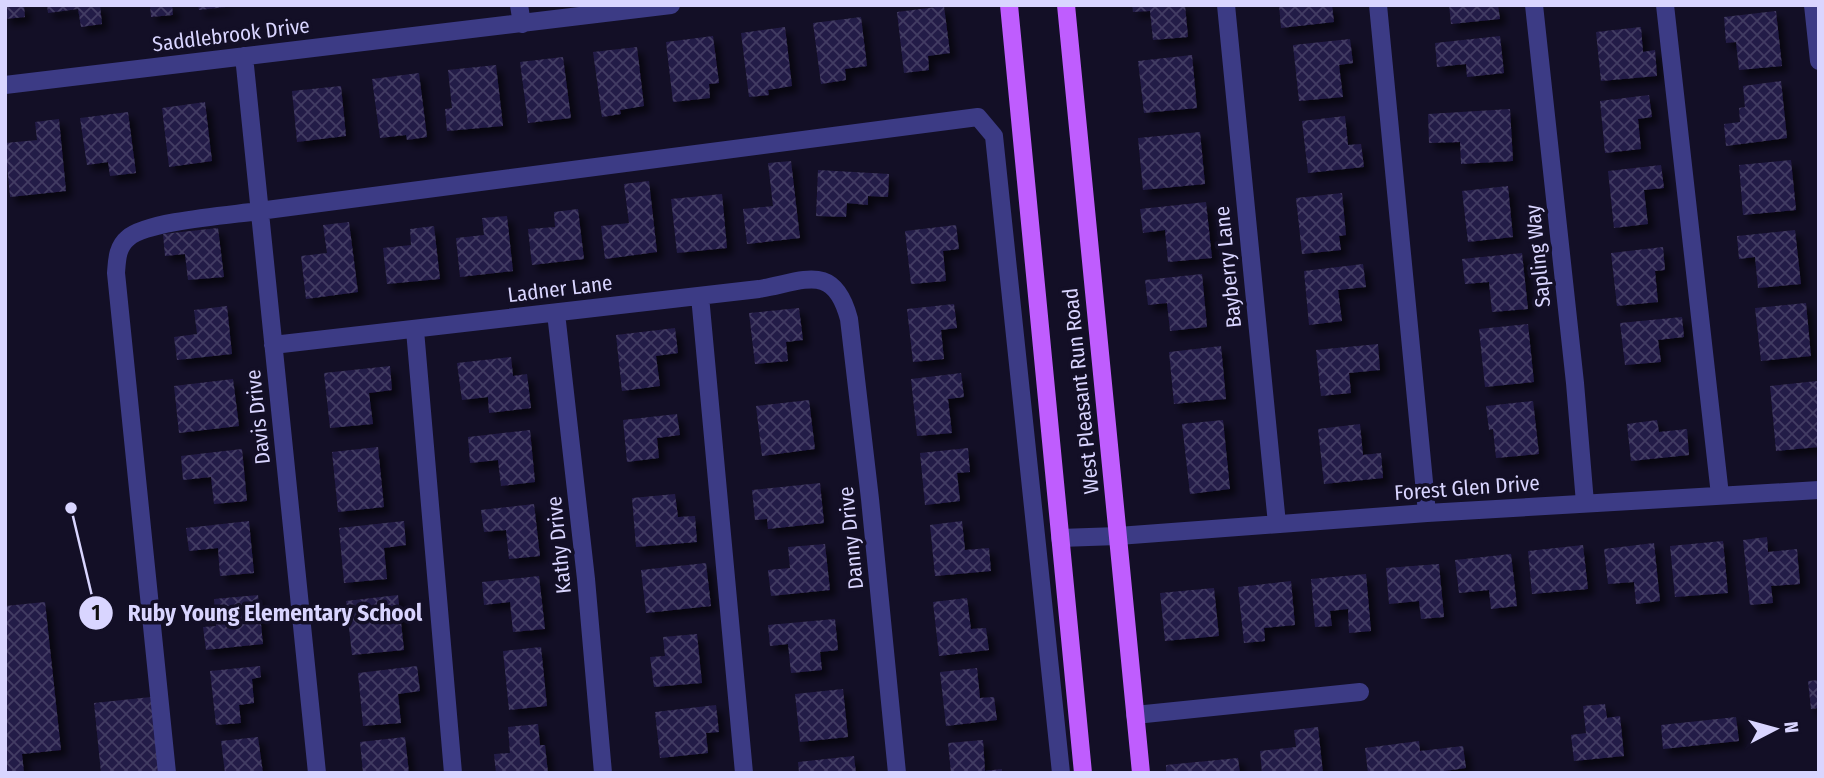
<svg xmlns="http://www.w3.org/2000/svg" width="1824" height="778" font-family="'Fira Sans Condensed',sans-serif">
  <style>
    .building { fill: url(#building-cross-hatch); filter: url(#shadow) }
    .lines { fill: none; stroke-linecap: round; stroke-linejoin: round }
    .minor { stroke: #3c3b85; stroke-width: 18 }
    .major { stroke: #bf5dfe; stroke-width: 18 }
    .labels { text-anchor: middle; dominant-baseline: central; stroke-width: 7; stroke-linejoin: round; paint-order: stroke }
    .street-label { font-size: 21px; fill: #d9d5ff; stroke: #130f26 }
    .leader { fill: none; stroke: #d9d5ff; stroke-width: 2.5 }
    .callout-dot { fill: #d9d5ff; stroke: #130f26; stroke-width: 2.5 }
    .mark-label { font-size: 21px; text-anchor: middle; font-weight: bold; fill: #111 }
    .callout-label { font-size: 23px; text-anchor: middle; font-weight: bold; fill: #d9d5ff; stroke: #130f26; stroke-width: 7; stroke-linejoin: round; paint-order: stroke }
  </style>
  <defs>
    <pattern id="building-cross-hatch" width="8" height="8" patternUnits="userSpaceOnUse" patternTransform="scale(1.75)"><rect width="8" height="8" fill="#241c47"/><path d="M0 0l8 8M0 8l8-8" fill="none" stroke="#433c63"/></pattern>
    <filter id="shadow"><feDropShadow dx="6" dy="6" stdDeviation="3.5" flood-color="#0009"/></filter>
  </defs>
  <rect width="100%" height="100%" fill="#130f26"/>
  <path class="building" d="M5,5H24L25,17L5,19Z
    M47,5H100L102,24L81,27L78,9L48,13Z
    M150,5H172L173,15L151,17Z
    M198,5H226V7L199,10Z
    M1132,5H1185L1188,37L1153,40L1150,11L1133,12Z
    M1279,5H1332L1334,22L1281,28Z
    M1449,5H1498L1500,19L1451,24Z
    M944,6L950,53L928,56L929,70L904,73L897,12Z
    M1776,11L1782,66L1739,70L1736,42L1726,43L1724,17Z
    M861,17L867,66L845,69L846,80L821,84L813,23Z
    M785,27L792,86L768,90L769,95L749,97L741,33Z
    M1641,27L1643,52L1655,50L1657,76L1601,81L1596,32Z
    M713,36L719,83L709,84L710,98L673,102L666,42Z
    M1500,36L1504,73L1467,77L1466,64L1437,67L1435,43Z
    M1350,39L1353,63L1339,65L1343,97L1299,101L1293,45Z
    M637,47L644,106L620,110L621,114L602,117L593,52Z
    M1192,55L1197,108L1144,113L1138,61Z
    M563,57L571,118L528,123L520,62Z
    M496,65L503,126L447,131L445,109L452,108L448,70Z
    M419,73L427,137L407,140L406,135L380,138L372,79Z
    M1781,81L1787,138L1726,146L1724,124L1740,122L1739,108L1745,107L1743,86Z
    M341,86L346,136L297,142L292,91Z
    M1649,95L1652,117L1638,119L1641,149L1605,153L1600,101Z
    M205,102L212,161L169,167L162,108Z
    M1510,109L1513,161L1461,164L1460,142L1429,143L1428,114Z
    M128,112L136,173L110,176L108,162L87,165L80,118Z
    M1345,116L1348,145L1361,144L1364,167L1308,173L1302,121Z
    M59,119L66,191L10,197L5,143L37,140L35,122Z
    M1200,132L1205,184L1143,190L1138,138Z
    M1791,160L1796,210L1743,215L1739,165Z
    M791,161L800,238L747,244L743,209L773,206L768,163Z
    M1661,165L1664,188L1644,190L1648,224L1614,228L1608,171Z
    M818,170L889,174L888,197L868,196V205L847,203L846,217L816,216Z
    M649,181L657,252L605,259L601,226L629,223L624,184Z
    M1508,186L1513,237L1468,242L1462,191Z
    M1342,193L1346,235L1339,236L1341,250L1302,254L1296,198Z
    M722,194L727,248L677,253L671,199Z
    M1206,202L1212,258L1168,262L1165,230L1143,233L1140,209Z
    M578,209L584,259L532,265L528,229L555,227L554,212Z
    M507,216L513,271L460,277L456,238L484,235L482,218Z
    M349,222L358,292L306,299L301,256L327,253L323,225Z
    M956,225L959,249L943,251L946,281L911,284L905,231Z
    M434,226L440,279L387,284L383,248L411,245L410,229Z
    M218,228L224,277L188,280L185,254L165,256L163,234Z
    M1795,230L1801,284L1758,288L1755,257L1739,259L1737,236Z
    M1663,247L1665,270L1655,271L1658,302L1617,306L1611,253Z
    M1522,253L1528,309L1492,312L1489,282L1465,284L1462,259Z
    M1363,264L1366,287L1338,290L1342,321L1309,325L1304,271Z
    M1202,274L1207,327L1170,331L1167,303L1148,305L1145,280Z
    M1806,303L1811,356L1761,361L1755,308Z
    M954,304L957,328L941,330L944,359L913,362L907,309Z
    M227,306L232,354L177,360L174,337L197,334L194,310Z
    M799,308L803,340L786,342L788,361L755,364L749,313Z
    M1682,317L1684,337L1658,340L1661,362L1625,365L1620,323Z
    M1528,324L1534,382L1485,387L1479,329Z
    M675,328L678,353L656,356L660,386L622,391L616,335Z
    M1378,344L1380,370L1349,373L1351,393L1321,396L1316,350Z
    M1221,346L1226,399L1174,404L1169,352Z
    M511,357L513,376L527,374L531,408L489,413L488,397L462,400L457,363Z
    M390,366L392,390L369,393L373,424L330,428L324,373Z
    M961,373L964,397L948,399L952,433L917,436L911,379Z
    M233,379L239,426L179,433L174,386Z
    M1817,381L1819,447L1776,451L1770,386Z
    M809,400L815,449L762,456L756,406Z
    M1533,401L1539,454L1496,458L1493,429L1489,430L1486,406Z
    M677,414L680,435L657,438L659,458L627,462L623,420Z
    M1223,420L1230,489L1190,494L1182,424Z
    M1657,420L1659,432L1687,429L1689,455L1631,461L1627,424Z
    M1360,424L1363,455L1381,453L1383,478L1324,484L1318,429Z
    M530,430L535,482L501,486L498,460L470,463L468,437Z
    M378,447L384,507L338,512L332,452Z
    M968,448L970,472L957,473L960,501L925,505L920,453Z
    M242,449L247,501L214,504L211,477L183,480L181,456Z
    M820,483L824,523L768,529L767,519L755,520L752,490Z
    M675,494L678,517L695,516L697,542L636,547L632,498Z
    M534,504L540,556L509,559L506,530L484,532L481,510Z
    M249,521L254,573L220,576L218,548L189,551L186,528Z
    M404,521L406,545L384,548L387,579L344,583L339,528Z
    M962,521L965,550L989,548L991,571L935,576L930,525Z
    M1767,537L1768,552L1797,549L1800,584L1771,586L1773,603L1750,605L1743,540Z
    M1723,541L1728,593L1675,597L1670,546Z
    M1654,543L1660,601L1636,604L1634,582L1608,584L1604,549Z
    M825,544L830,590L771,596L768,570L790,568L788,547Z
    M1583,545L1588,589L1532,594L1528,551Z
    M1511,554L1517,606L1491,609L1489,590L1459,593L1455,560Z
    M706,563L711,606L646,613L641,570Z
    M1439,564L1444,617L1421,619L1419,601L1389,604L1386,568Z
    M1366,574L1371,631L1349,633L1348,609L1330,611L1332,626L1315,627L1311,579Z
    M539,576L545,629L513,632L510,602L484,605L482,582Z
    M1291,581L1295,625L1264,628L1265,641L1244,643L1238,587Z
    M1214,588L1219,636L1165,641L1160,593Z
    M258,595L263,644L206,650L203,627L216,626L214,599Z
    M398,595L404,650L352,655L346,601Z
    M967,598L971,629L986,628L989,650L939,656L933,602Z
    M45,602L61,750L22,754L24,773H5V606Z
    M835,619L838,650L820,652L822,670L791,673L788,644L770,646L768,625Z
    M697,634L702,683L654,687L650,657L665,656L663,637Z
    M541,647L547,706L509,710L503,651Z
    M260,666L261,677L252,679L254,703L239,705L241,723L216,725L210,671Z
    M417,666L420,691L398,694L401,723L363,726L358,673Z
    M977,668L980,698L994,697L997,720L946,726L940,672Z
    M1819,680V708L1811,709L1808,681Z
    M843,689L848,737L800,742L795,694Z
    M151,697L159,773H101L94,703Z
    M1605,704L1607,718L1620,716L1624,756L1574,761L1571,735L1586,733L1583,706Z
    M716,705L719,732L706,733L708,753L660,758L655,712Z
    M1736,717L1739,741L1663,749L1661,725Z
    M538,724L540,745H545L548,773H496L494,754L510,753L508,727Z
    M1318,727L1323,773H1262L1260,751L1296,747L1294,730Z
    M258,737L263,773H225L221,741Z
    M405,737L409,773H363L360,742Z
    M983,740L985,771L1002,769V773H951L948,743Z
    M1419,741L1420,751L1463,746L1466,768L1431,773H1368L1365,748Z
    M854,756L856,773H799L798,762Z
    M1238,758L1240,773H1166V765Z"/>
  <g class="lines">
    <path class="minor" d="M519,5L522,24
      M1226,5L1277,524
      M1378,5L1427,513
      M1534,5L1575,383L1585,503
      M1665,5L1720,495
      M1813,5L1819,61
      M244,56L317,773
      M5,85L671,5
      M700,296L744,773
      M556,313L586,579L603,773
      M415,330L453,773
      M273,345L759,289C805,281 834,262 849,319L870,499L897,773
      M1060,538L1118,536L1427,513L1819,490
      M1135,715L1360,692
      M167,773L116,273C117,260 117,247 128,238C147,221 231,215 259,211L978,117L994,136L1061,773"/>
    <path class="major" d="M1009,5L1083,773
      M1066,5L1141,773"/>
  </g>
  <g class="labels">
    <g class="street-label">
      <text transform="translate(231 35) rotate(-7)">Saddlebrook Drive</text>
      <text transform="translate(1538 256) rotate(-96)">Sapling Way</text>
      <text transform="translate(1228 267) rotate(-96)">Bayberry Lane</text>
      <text transform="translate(560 289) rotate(-7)">Ladner Lane</text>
      <text transform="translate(1081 391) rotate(-96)">West Pleasant Run Road</text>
      <text transform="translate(258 417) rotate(-96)">Davis Drive</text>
      <text transform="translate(1467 488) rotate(-4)">Forest Glen Drive</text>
      <text transform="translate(851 538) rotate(-96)">Danny Drive</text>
      <text transform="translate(559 545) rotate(-96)">Kathy Drive</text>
    </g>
  </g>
  <path class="leader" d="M71 508L96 613"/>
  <g class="callout-dot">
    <circle cx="71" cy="508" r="7"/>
    <circle cx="96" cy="613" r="18"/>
  </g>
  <g class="mark-label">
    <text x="96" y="620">1</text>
  </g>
  <g class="callout-label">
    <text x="275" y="621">Ruby Young Elementary School</text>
  </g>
  <rect width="1824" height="778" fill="none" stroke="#d9d5ff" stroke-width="14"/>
  <g transform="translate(1775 729) rotate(84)" stroke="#130f26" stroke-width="5" paint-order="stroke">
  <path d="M0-5L12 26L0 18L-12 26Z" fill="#d9d5ff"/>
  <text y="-10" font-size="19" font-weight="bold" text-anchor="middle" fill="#d9d5ff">N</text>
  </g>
</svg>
